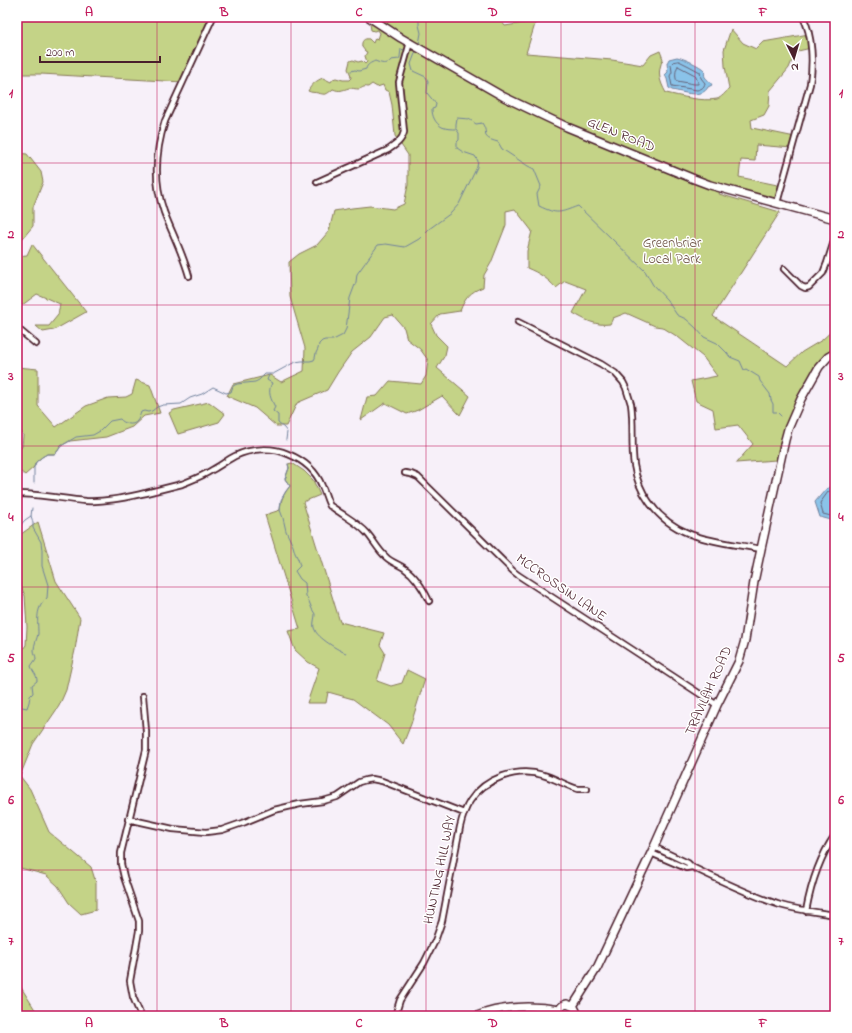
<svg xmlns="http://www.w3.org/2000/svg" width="852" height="1033" font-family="'Indie Flower',sans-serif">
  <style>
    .green { fill: #c4d387; stroke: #877959 }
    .water { fill: #8ac3e9; stroke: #70819d }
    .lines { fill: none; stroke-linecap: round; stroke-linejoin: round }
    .shore { stroke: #646177; stroke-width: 1 }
    .stream { stroke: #70819d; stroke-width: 1 }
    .minor-casing { stroke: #4a1f2b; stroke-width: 8 }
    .secondary-casing { stroke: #4a1f2b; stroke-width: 10 }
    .minor { stroke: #fff; stroke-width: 4.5 }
    .secondary { stroke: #fff; stroke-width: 7 }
    .grid { fill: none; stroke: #c2185b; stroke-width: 1; stroke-opacity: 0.55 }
    .labels { text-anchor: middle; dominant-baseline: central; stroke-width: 3; stroke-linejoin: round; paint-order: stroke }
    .street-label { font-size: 14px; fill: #4a1f2b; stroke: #fff }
    .park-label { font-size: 14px; fill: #6f5547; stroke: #fff }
    .neatline { fill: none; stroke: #c2185b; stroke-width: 1.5 }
    .grid-label { font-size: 13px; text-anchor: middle; font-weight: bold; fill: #c2185b }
  </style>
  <rect width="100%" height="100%" fill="#f7f0f9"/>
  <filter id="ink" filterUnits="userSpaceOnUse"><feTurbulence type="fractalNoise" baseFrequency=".025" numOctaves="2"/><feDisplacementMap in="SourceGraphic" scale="8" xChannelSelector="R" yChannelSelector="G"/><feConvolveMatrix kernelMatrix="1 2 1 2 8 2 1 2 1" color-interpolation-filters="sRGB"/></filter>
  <g filter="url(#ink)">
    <path class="green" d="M17,17H213L183,82L41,74H17Z
      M369,17H498L505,26L536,21L526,53L612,60L643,65L651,55L660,51L663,59C657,72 659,80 666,93C680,96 702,102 717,99C721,98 726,92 729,89L725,66L724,50L731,29L743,43L756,49L763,42L809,34L811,48L798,51L793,58L789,68L770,91L769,106L764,115L751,120L752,128L795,137L792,148L756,145L755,161L741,160L739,177L782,186L777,203L722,188L719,194L780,212L713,316L714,317L787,366L802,352L822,340L835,328V353L828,357L801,399L782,453L776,460L736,463L753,444L738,425L716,428L713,409L696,401L691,381L717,376L703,357L678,337L662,327L655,326L626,313L613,318L610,324C596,326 585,320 573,313L586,289L565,281L556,288C547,278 539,273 527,268V251L532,231L515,209L506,211V225L491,263L484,275L483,287C470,292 465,298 460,311L440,314L431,324L436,335L447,346L445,355L437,368L470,396L460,415L442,396L418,410L407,414L385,403L361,420L367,397L377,396L390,381L421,384L426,376L428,360L420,349L407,339L404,328L393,315L385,317L371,337L352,352L338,372L327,390L297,403L286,426H276L255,408L227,396L233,384L270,375L281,382L304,371L305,348L290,297L289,262L299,254L317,245L329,231L334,211L352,208L370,206L393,209L404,204L408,185V155L395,136L392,105L389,92L385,90L383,85L377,87L372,84L368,87C363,86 363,88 359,89C355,89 352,88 349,88C342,90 340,92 333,89C326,95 326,95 318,93C314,92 312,93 308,91C311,85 317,80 323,78L331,82L333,79L336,78L343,80H349L351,78L350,73L348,69L350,61L353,60L358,62L362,61L365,64L367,62L365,56L367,52L365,51L362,47C361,41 364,38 369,39L373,43L375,38L378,39L380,33L378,30L374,31L371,30L370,24L371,19Z
      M17,153L27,154L41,172L43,182L33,207V226L23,238L17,236Z
      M32,244L86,312L54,330L43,332L36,326H49L58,315L60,304L37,294L17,309V256L27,255Z
      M17,367L38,369V406L56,427L86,406L108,398L126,397L132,394L136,380L150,385L160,413L144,416L132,427L106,437L70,441L61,446L57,452L54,454H47L42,457L36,462L34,467L25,475L17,469V449L22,447L23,435L17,424Z
      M209,402L225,414L219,422L178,434L169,413L174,410Z
      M292,463L304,471L313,480L320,495L303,502L340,622L384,633L380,645L385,653L377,681L391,686L402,683L407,670L425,679L411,724L403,744L388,725L353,699L328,692L326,703H307L319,668L308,662L295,650L288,631L300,629L265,515L280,510C281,499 283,495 290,486L285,479L289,468L288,464Z
      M38,522L56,581L80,618L75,650L66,690L59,706L33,744L20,776L30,789L49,832L91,867L96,883V910L81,914L69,903L58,886L46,875L17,867V657L26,645L27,627L25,596L17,576V537Z
      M17,981L39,1016H17Z"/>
    <path class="water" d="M677,57C683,58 701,66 704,70C705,72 704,75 705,77C707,80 710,81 712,85L708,87C702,99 683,92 672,90L669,88L667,79L665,75L668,72L667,63L669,59Z
      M835,485V521L820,517L815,502L826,489Z"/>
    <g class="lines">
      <path class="shore" d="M679,61L689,66L700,72L701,78L705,83C704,88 701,89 697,90L672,86L670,76L672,72L671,64L673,62Z
        M678,66L695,75L698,82V84H694L677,81C675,78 675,70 678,66Z
        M835,489L828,492L820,503L823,514L835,517"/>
      <path class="stream" d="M419,44L421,33L419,25V17
        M351,71L355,70L359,71L366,69C367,64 371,63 375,61C380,63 387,66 391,60L399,59L400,57L401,49L404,50
        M456,128V124L457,118L469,119L476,124L482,123C490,135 479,137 498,142L502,149L528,166L534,169L541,186L537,194L539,206C558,215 559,213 578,206L645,271L653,285L667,300L677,315L686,319L695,327L704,337L717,343L727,353L730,357L740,361L744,370L746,369L759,377L760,381L770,394L771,400L773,404V412H777L781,416
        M269,375L267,380L272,383C267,392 271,399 275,407L273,411L278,415V423L284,428L287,432L286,440
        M288,464L289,468L285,479L290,486L286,491L281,500L280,510L283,518L286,531L293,546L295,553L298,559L300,566L295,571L300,579L305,583L306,596L308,599L312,609L315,614C315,619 312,625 315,630C317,637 339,651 346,653
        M34,483V467L36,462L42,457L47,454H54L57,452L61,446L76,437L93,435L100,431L110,421L120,419C123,423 133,427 137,421C139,419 140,415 141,412L144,411L148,412L152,411L157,407L163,405L181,404L190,398L202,394L213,387L226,393L231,392L233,386L237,384L255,382L259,380L265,374H273L295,362L302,361H310L314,360L315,358L316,353L318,349L319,344L322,341L325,340H333L343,335L346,329L350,298L356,282L357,274L378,245L386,244L405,247L419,239L429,229L451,213L459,204L477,167L478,161L475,156L463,152L457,148V142L459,140V133L456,129C452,129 446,129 442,127C435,123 432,116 432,109L435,108L436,104L427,93L428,81L426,77L413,71L411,64L416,51
        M17,529L25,520L31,516
        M17,706L27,708L29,702L30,696L33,693L32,685L37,681C37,674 33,673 31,666L36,659C36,656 34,653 34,650C34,644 37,639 38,634C38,620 35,608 47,598L48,585L42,566V550L41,542L33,528V522L31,516L32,508"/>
      <g class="minor-casing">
        <path id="minor" d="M317,182L388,150C395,145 402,141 404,132L399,82L410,42
          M777,203L810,84C813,64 813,36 803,17
          M784,269L801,286L805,288L809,287L823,273L827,263L835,238
          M189,276C183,254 172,233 164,212C153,181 155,152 165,121L213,17
          M518,322L601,364L615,373L623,382L626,388L631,404C634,424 631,445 634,465C636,478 641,491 649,502C676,541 718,541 761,549
          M17,328L36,344
          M405,473L411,474L418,477L513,571L518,575L717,705
          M17,494C40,494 63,499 86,501C107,502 127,497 146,493C158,490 170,487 182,484C192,480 203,476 212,470C220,466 227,460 235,456C251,448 272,447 288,454C303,460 316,471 322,486C325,492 327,501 330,506C331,506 335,509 335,509C346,517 358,523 367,533C374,541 378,550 386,557C391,562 398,564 404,568C416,576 423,588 429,601
          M128,819L173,829L206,832L222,830L245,822L274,810L300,804L323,801L337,797L359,782L366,780L372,779L382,781L464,813
          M654,847L688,863L692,867C721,881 750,895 780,905C798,910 816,912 835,915
          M651,853L686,868L692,867
          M806,911C811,884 819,858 835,835
          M141,1016L133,997L130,981L139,931V921L124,877L121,864V853L146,750V731L143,696
          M395,1016L400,1000L424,963L435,941L442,921L460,827C462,818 465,809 470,801C485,778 517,767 543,775C555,778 566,786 578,789C581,789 584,789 587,789"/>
      </g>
      <g class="secondary-casing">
        <path id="secondary" d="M369,17L401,38L504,97L567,127L694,179L710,185L835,219
          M573,1006L597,968L654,847L717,705L739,661L745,640L754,582L761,549L785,440L788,429L801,399L819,367L828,357L835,353
          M477,1016C501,1006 534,1005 559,1010
          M559,1016C558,1010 561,1005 567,1004L574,1007L576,1011L575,1016"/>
      </g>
      <use href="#minor" class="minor"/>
      <use href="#secondary" class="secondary"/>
    </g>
  </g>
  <path class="grid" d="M157,17V1016M291,17V1016M426,17V1016M561,17V1016M695,17V1016M17,163H835M17,305H835M17,446H835M17,587H835M17,728H835M17,870H835"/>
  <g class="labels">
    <g class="street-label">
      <text transform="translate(621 135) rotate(22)">GLEN ROAD</text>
      <text transform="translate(561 588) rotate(35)">MCCROSSIN LANE</text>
      <text transform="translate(709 691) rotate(-66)">TRAVILAH ROAD</text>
      <text transform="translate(440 870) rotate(-78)">HUNTING HILL WAY</text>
    </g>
    <g class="park-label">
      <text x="672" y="243">Greenbriar<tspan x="672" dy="16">Local Park</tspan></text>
    </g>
  </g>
  <rect width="852" height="1033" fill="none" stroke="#fff" stroke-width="44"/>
  <g transform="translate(794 58) rotate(175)" stroke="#ffffff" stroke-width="3" paint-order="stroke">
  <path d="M0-3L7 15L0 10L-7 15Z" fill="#4a1f2b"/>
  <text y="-6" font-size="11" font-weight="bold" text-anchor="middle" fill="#4a1f2b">N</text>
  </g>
  <path d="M40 56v6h120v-6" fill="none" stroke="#4a1f2b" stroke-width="2"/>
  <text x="46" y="56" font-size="12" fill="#4a1f2b" stroke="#ffffff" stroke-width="3" paint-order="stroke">200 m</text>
  <rect x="22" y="22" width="808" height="989" class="neatline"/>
  <g class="grid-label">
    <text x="89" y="16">A</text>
    <text x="224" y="16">B</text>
    <text x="359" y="16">C</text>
    <text x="493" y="16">D</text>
    <text x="628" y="16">E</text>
    <text x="763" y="16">F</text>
    <text x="11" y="97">1</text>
    <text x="841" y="97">1</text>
    <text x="11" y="238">2</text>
    <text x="841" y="238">2</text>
    <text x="11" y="380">3</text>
    <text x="841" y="380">3</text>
    <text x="11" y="521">4</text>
    <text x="841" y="521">4</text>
    <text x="11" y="662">5</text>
    <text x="841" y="662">5</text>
    <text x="11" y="804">6</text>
    <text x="841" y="804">6</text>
    <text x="11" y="945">7</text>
    <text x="841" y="945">7</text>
    <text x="89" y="1027">A</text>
    <text x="224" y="1027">B</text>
    <text x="359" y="1027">C</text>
    <text x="493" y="1027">D</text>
    <text x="628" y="1027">E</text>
    <text x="763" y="1027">F</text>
  </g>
</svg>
